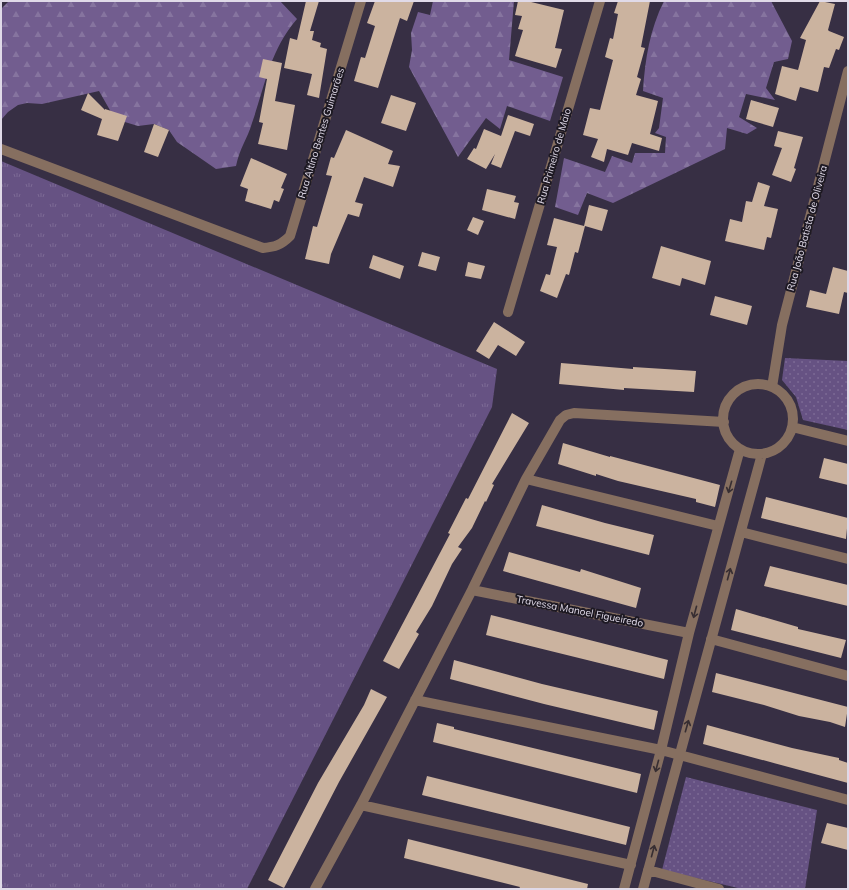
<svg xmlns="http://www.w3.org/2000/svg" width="849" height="890" font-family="Mulish,sans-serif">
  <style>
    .grass { fill: url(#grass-tufts) }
    .forest { fill: url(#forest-firs) }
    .park { fill: url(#park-dots) }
    .building { fill: #cbb39f }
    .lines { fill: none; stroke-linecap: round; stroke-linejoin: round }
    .minor { stroke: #866f60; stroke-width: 10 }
    .oneway { stroke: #372e32 }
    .labels { text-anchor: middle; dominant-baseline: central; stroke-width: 4; stroke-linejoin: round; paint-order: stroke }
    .street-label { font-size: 10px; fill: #e0dae8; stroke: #1d1923 }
  </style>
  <defs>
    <pattern id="grass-tufts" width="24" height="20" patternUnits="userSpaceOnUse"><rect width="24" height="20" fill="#665283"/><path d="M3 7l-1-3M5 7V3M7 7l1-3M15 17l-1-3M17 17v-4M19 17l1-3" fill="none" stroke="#7c6a95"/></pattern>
    <pattern id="forest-firs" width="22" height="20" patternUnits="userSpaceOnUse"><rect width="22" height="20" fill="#725d8f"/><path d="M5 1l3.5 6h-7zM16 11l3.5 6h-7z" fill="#86749f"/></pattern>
    <pattern id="park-dots" width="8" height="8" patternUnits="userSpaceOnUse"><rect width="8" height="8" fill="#665283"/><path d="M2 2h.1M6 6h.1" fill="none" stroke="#7c6a95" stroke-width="1.8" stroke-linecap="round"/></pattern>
  </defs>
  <rect width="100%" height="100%" fill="#372f44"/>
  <path class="grass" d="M1,161L497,369L492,407L247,889H1Z"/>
  <path class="forest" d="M9,1H280L297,19C270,50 265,86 252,123C247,140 240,147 236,166L216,169L177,142L169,130L154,124L138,126L115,119L99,91L42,104L27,103L18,105L8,112L1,120V9Z
    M433,1H514L509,60L563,77L550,121L507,106L500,129L486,118L458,157L409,67L412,50L411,33L418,12L430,15Z
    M664,1H771L792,41L788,59L774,62L766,88L775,100L746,94L739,117L757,128L747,134L727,128L725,149L613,203L587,193L578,215L555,207L564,158L605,172L612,156L632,163L635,153H665L666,137L655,133L659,128L663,98L643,91C645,59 650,29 664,1Z"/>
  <path class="park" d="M785,358L848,361V430L803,420L796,397L782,380Z
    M686,777L817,810L805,889H742L662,870Z"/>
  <path class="building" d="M306,1H319L310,31H314L312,40L321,43L320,47L327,49L319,98L307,95L312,74L284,68L290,38L297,40Z
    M375,1H414L407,21L400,18L378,88L354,81L361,57L365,58L375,26L367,23Z
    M518,1H527L564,10L555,48L562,49L556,68L515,56L523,30L518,29L522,16L515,15Z
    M618,1H650L641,47L645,48L637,77L641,79L636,95L658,101L650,134L662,138L659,151L632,143L628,155L607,149L604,162L591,157L598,139L583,135L590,108L600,110L607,83L613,60L605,57L610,38L613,39L618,14L614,13Z
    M820,1L835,4L828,30L829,31L844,37L839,50L836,49L829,68L824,67L818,92L800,87L796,101L775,94L782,66L798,70L806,40L800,38Z
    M263,59L282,63L275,101L295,105L287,150L258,144L263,123L259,122L267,79L259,77Z
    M88,93L105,110V109L127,116L118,141L97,135L102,119L81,110Z
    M391,95L416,103L406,131L381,123Z
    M751,100L779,108L773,127L746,119Z
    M508,115L534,124L530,136L515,131L501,168L491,164L495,154L486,169L467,159L474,148L476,149L484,129L501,136Z
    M154,124L169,130L158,157L144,152Z
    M346,130L393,151L388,164L400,166L393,187L364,177L355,202L363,204L359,217L348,214L331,254L329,264L305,259L313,226L317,227L332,176L326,175L331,157L334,158Z
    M778,131L803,137L794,168L796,169L791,182L772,175L782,148L774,146Z
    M251,158L287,174L281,188L284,189L279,202L274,200L271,209L245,201L248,189L240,186Z
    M758,182L770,186L764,206L778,209L771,238L767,237L764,250L725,241L730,219L742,222L746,201L752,202Z
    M487,189L516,196L514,202L519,203L515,219L482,210Z
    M589,205L608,210L602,231L585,226L578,253L575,252L569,275L566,274L557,298L540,291L546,274L550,275L557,247L547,245L554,218L584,226Z
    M473,217L484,221L478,235L467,230Z
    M661,246L711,261L705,285L682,278L680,286L652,278Z
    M422,252L440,257L436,271L418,266Z
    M373,255L404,266L400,279L369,268Z
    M468,262L485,266L481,279L465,276Z
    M833,267L848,271V293L844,292L839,314L806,307L810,290L826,294Z
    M715,296L752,306L747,325L710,315Z
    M494,322L525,342L516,356L498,345L489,359L476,351Z
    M561,363L633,369V367L696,371L694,392L624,388V390L559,384Z
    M512,413L529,423L492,484L494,485L486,502L485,501L472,528L458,547L462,549L452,564L432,606L416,632L419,634L399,669L383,661L450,534L448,533L466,498L468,499Z
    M563,443L610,457V456L720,485L715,507L696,502V499L618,481L596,474V476L558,464Z
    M824,458L848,464V485L819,478Z
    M766,497L848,518L846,539L761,518Z
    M542,505L605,523L654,535L649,555L536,526Z
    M509,552L580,572L581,569L641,588L636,608L503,571Z
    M770,566L848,585V606L764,586Z
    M736,609L798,627V629L846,640L841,658L731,630Z
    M491,615L668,660L664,679L486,635Z
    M454,660L542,684L658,711L654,730L544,704L450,679Z
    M716,673L848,707L845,727L830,722L799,716L764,705L712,692Z
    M371,689L387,697L339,782L284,888L268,880L318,783L364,705Z
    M437,723L454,727V729L641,774L637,793L433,742Z
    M707,725L792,748L839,758V760L848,763V783L703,744Z
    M427,776L630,827L626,845L422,795Z
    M827,823L848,828V850L821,843Z
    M408,839L588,884L587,889H519L520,887L404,858Z"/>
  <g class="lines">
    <path class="minor" d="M1,149L263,248C275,247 281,245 290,236L361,1
      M508,312L600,1
      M723 419a35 35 0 1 1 70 0a35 35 0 1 1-70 0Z
      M772,387L782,325L848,71
      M792,427L848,441
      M526,479L718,526
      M741,532L848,559
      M472,590L689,633
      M711,639L848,676
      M415,700L661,750L848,800
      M361,805L631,865
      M648,870L719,889
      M315,889L361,805L472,590L526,479L560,420L566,415L574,413L724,422
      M624,889L661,750L689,633L740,449
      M643,889L762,454"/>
  </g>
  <defs><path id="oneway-shaft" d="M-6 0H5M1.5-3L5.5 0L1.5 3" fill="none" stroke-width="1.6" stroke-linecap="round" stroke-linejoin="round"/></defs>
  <g class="oneway">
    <use href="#oneway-shaft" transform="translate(730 487) rotate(106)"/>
    <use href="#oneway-shaft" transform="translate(729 574) rotate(-75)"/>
    <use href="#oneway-shaft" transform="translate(695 612) rotate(105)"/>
    <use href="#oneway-shaft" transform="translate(687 726) rotate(-74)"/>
    <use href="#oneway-shaft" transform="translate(657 766) rotate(105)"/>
    <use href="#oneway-shaft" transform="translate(653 851) rotate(-75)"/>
  </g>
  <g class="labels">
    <g class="street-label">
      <text transform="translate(321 133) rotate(-73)">Rua Altíno Bentes Guimarães</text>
      <text transform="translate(554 156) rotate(-74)">Rua Primeiro de Maio</text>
      <text transform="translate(807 228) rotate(-75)">Rua João Batista de Oliveira</text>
      <text transform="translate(580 611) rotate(11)">Travessa Manoel Figueiredo</text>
    </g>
  </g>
  <rect width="849" height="890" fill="none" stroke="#e0dae8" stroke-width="4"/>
</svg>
